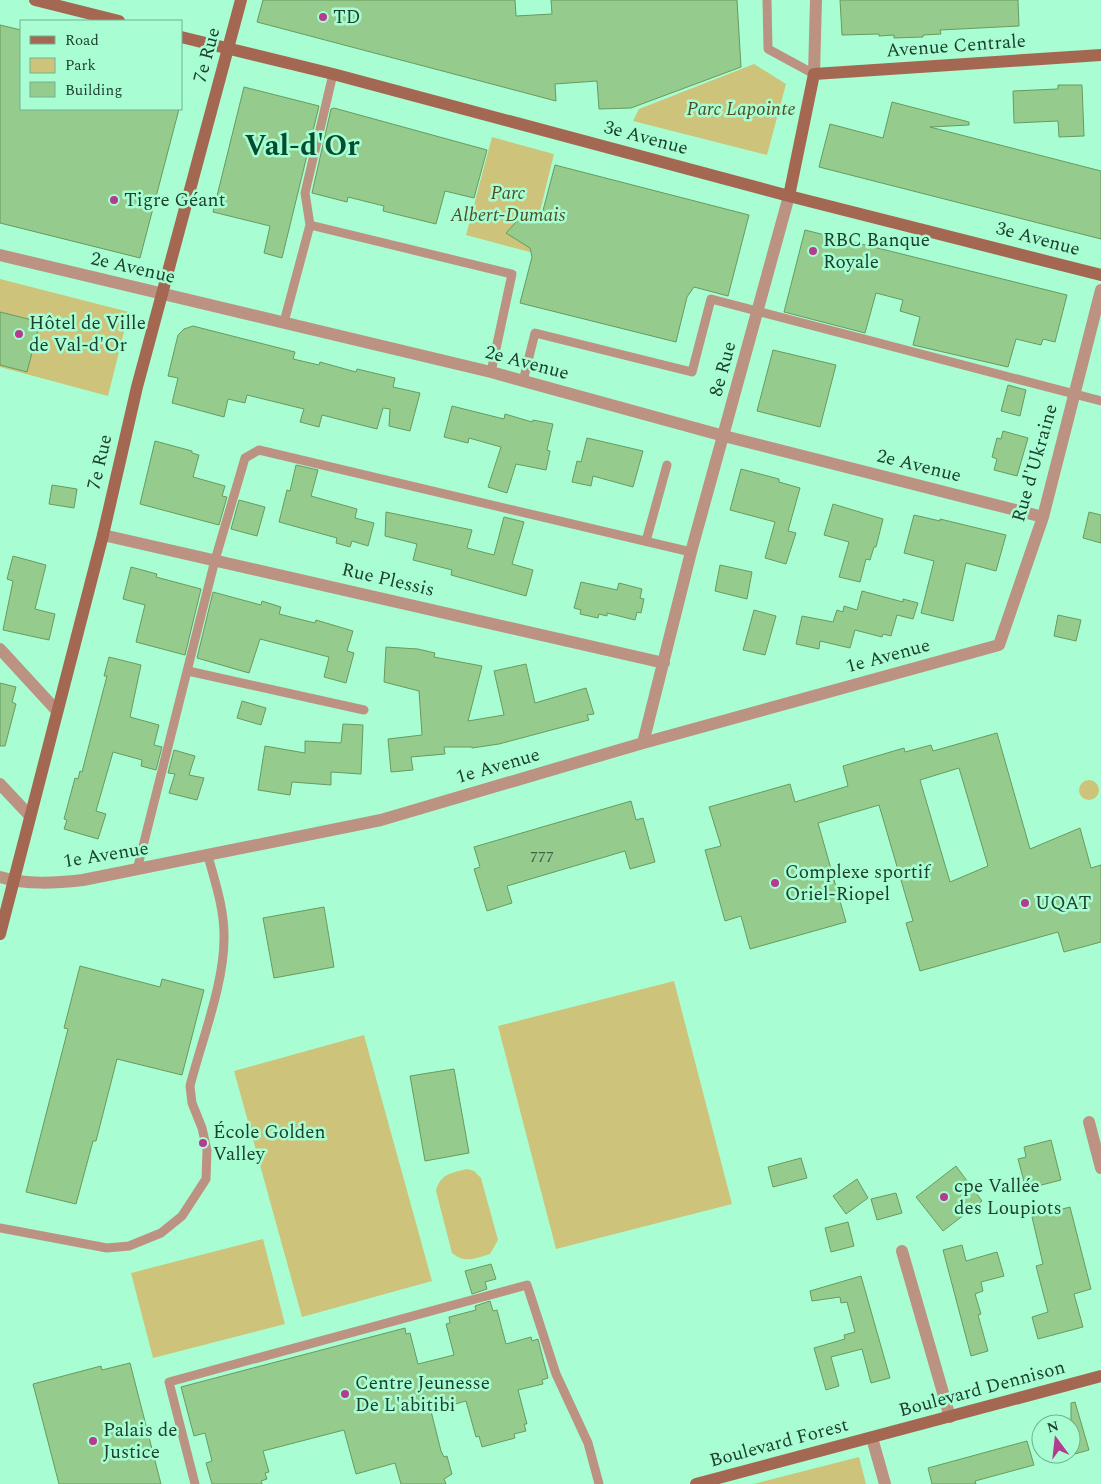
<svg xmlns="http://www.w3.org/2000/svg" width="1101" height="1484" font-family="Spectral,serif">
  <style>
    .green { fill: #cec37a }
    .building { fill: #95cb8d; stroke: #679b5f; fill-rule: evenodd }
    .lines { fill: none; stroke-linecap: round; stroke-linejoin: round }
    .lane { stroke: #bc9383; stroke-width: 9 }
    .street { stroke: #bc9383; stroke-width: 12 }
    .secondary { stroke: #a46852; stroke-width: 12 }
    .poi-dot { fill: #b33b90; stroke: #a8fed2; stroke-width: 2 }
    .labels { text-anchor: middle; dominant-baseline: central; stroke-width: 5; stroke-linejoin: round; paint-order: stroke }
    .number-label { font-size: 16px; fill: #3b6447 }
    .poi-label { font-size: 19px; fill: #1d4130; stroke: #a8fed2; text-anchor: start }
    .street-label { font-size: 19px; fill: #1d4130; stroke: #a8fed2 }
    .park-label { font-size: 19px; font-style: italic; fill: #534d23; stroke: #a8fed2 }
    .town-label { font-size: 29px; font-weight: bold; fill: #004d31; stroke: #a8fed2 }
  </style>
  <rect width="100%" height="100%" fill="#a8fed2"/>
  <path class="green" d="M754,64L786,84L767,155L633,121L639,109Z
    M492,137L554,154L530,252L466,235Z
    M0,279L129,312L108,396L0,367Z
    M1079 790a10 10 0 1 1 20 0a10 10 0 1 1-20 0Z
    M674,981L732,1204L556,1249L498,1026Z
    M364,1035L432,1281L302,1317L234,1071Z
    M467,1169L474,1171L481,1178L498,1240L490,1254C476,1258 465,1264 452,1253L436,1191C440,1174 451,1173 467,1169Z
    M263,1239L285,1324L153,1358L131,1273Z
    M859,1457L866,1484H753Z"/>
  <path class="building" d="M263,0H515L516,16L552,14L551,0H737L741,67L631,108L599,109L597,81L555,84L556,101L257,22Z
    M840,0H1018L1019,26L940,30L941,34L923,35V37L894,38V35L879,36V34L842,35Z
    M0,25L21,30V109H179L140,258L0,223Z
    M1058,85H1082L1084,136L1059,137L1058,121L1014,123L1013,91L1058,89Z
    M244,87L319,106L282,258L264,253L270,226L213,212Z
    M892,102L969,122V125L930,127L1101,171V239L819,167L830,124L883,138Z
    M334,108L487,150L474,198L445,191L436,224L383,211L384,206L348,197L347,202L312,193L331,109Z
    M555,165L749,215L728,296L694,287L687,297L676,342L520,303L532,257L530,248L506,233L518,220L541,218Z
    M805,230L1067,295L1055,342L1043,339L1041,345L1016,339L1008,367L913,345L920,317L900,311L903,300L876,293L865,333L784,312Z
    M0,312L40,322L27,372L0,365Z
    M193,326L295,352L293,359L319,365L320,362L356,372L357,369L395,378L393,387L420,393L410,431L389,426L390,409L383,408L377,429L322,415L319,427L300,422L304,409L247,395L245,403L228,399L224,417L172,403L178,378L168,376L178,335L184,329Z
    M773,350L836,365L820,427L757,411Z
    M1008,385L1026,390L1020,416L1001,411Z
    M452,406L504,419L505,414L532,422L533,420L553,424L547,450L550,451L546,470L516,464L507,493L488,487L501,447L469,438L468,443L444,437Z
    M1003,431L1028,438L1017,476L994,470L997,459L992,457L997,438L1001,439Z
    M587,438L643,451L633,487L593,476L591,486L572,482L577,461L581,462Z
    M155,441L192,451V453L199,455L193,477L225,486L222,496L227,497L219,525L140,504Z
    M296,465L318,470L311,496L357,509L355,518L374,523L368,546L352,541L350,547L336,543L337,538L279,522L287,490L290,491Z
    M741,469L779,479V482L800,488L788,531L796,533L786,564L765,558L775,522L730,510Z
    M52,485L77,489L74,508L49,504Z
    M239,500L265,507L257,536L231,529Z
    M833,504L883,519L876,547H874L870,560L866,559L860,582L839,577L849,542L824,535Z
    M386,512L472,530L467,548L494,555L504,517L524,522L512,564L533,570L526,596L451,575L452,570L413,560L417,544L385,536Z
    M1089,512L1101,515V543L1083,538Z
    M914,515L940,521V519L1006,535L996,571L966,563L953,621L921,613L934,561L904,553Z
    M13,556L46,565L35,609L55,614L49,640L3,630L13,581L7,579Z
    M720,565L752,572L747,599L715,591Z
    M131,567L157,574L156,577L201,589L185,655L136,642L145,605L123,599Z
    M581,582L617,590L619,583L642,589L640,598L644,599L641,613L637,612L635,620L607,613V616L599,614L598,618L580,614L581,610L574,608Z
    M862,591L903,602V599L918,603L913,619L897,615L891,636L883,634L882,637L855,630L850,648L820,641L819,649L796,644L802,616L833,622L837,610L843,612L844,606L857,610Z
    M213,592L261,605L262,601L281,607L279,614L315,623L316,620L353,631L347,651L354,653L346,683L324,677L329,657L260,639L249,673L197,658Z
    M754,610L776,616L765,655L743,650Z
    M1058,615L1081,620L1076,641L1054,636Z
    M386,647L418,649L435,653L434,657L482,666L468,721L504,715L494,671L526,664L535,703L586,688L594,714L587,715L589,720L499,744L472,748V747H444L445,754L411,757L413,770L391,772L388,739L422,735L419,691L384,682Z
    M109,657L141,665L130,717L159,725L154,745L162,747L156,770L141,766L142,760L113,752L96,811L106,814L98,839L64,829L67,820L64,819L75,778L78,779L80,771L82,772L107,676H104Z
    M0,683L16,687L12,702L16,704L5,746H0Z
    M242,701L266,708L261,725L237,718Z
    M343,724L363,725L361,774L331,772V785L292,782L290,795L258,790L265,746L305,753V741L341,743Z
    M997,733L1030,849L1080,828L1091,868L1101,865V942L1064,952L1058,932L920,971L906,923L913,921L879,805L818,823L846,922L750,949L741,916L725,921L705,850L721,846L709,807L790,784L795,802L848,786L843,766L904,748L905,752L931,745L933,751ZM959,768L988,866L950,882L920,780Z
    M174,750L195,756L189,775L204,778L197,800L169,793L175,774L168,773Z
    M631,801L636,820L643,818L655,862L630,869L625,851L507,886L512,903L487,911L474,869L480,867L474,847Z
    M324,907L334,967L274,978L263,918Z
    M80,966L160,987L162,979L204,990L182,1075L117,1059L96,1141H93L76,1204L26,1192L68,1029L64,1028Z
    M454,1069L469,1153L425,1161L410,1076Z
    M1051,1140L1061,1180L1026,1189L1018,1159L1026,1157L1024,1147Z
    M801,1158L807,1178L773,1187L768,1167Z
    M956,1166L982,1201L943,1231L916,1197Z
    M857,1179L868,1198L846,1214L833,1196Z
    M896,1193L902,1213L877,1220L871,1199Z
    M1070,1207L1091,1289L1074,1294L1083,1327L1038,1339L1032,1317L1048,1312L1036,1266L1043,1264L1032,1217Z
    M848,1222L854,1246L831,1252L825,1228Z
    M962,1245L966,1261L997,1252L1004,1276L981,1282L983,1291L975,1294L981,1314L978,1315L988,1351L971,1356L943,1250Z
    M491,1264L496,1279L485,1282L487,1289L472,1294L465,1271Z
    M861,1276L890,1378L871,1383L862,1349L831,1357L839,1386L826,1390L814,1348L845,1339L844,1335L855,1332L847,1302L841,1303L840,1297L812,1301L810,1291Z
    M490,1301L493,1311L497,1310L506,1344L531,1337L532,1341L538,1339L548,1378L542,1380L543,1384L518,1390L527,1424H524L526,1431L514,1434L515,1438L482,1447L479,1436L476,1437L466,1401L431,1411L441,1451L444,1457L447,1456L452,1474L444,1479L446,1484H401L395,1463L356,1474L344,1430L263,1451L269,1472L265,1473L267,1479L261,1481L262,1484H212L206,1463L212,1461L205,1433L194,1436L181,1387L405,1328L406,1334L410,1333L418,1364L454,1355L446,1324L450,1323L449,1317L476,1310L475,1306Z
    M130,1363L161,1484H59L33,1384L101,1366L102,1370Z
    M1075,1402L1089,1450L1071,1455V1403Z
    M1027,1441L1034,1465L975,1481L976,1484H932L928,1468Z"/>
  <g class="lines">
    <path class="lane" d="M767,0L768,49L814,74
      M310,225L305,193L333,74
      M284,322L310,225L512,274L491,372
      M523,381L535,333L692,372L711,299L1101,401
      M646,541L667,465
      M188,671L364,710
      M137,870L215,560L245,458L259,450L691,552
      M0,1228L107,1248L129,1246L161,1233L182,1216L206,1179L207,1150L202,1128L192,1103L190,1086C202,1039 225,982 224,935C224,908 215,882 208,856
      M195,1484L169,1382L527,1285L556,1374L588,1443L599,1484"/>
    <path class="street" d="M814,74L816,0
      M0,255L491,372L724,436L1043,517
      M103,535L664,663
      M0,649L57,711
      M643,743L691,552L789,196
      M0,784L30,816
      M0,877C26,885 56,883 83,880L381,820L643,743L999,645L1043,517L1101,290
      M1089,1122L1101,1168
      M902,1251L950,1417
      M872,1438L885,1484"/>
    <path class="secondary" d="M35,0L119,21
      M181,37L333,74L789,196L1101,275
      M789,196L814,74L1101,55
      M0,934L103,535L137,387L241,0
      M696,1484L1101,1376"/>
  </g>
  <g class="poi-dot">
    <circle cx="323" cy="17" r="5"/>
    <circle cx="114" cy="200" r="5"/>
    <circle cx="813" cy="251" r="5"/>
    <circle cx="19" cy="334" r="5"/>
    <circle cx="775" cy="883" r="5"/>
    <circle cx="1025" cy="903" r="5"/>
    <circle cx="203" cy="1143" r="5"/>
    <circle cx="944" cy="1197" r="5"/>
    <circle cx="345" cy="1394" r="5"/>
    <circle cx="93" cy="1441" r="5"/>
  </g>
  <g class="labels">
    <g class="number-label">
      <text x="542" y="857">777</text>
    </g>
    <g class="poi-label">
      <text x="333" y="17">TD</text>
      <text x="124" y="200">Tigre Géant</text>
      <text x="823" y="240">RBC Banque<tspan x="823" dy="22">Royale</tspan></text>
      <text x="29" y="323">Hôtel de Ville<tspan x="29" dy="22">de Val-d'Or</tspan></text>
      <text x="785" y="872">Complexe sportif<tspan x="785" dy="22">Oriel-Riopel</tspan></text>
      <text x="1035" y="903">UQAT</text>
      <text x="213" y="1132">École Golden<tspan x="213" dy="22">Valley</tspan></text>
      <text x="954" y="1186">cpe Vallée<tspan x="954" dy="22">des Loupiots</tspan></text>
      <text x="355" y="1383">Centre Jeunesse<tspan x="355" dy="22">De L'abitibi</tspan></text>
      <text x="103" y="1430">Palais de<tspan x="103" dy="22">Justice</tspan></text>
    </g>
    <g class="street-label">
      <text transform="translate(956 46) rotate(-4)">Avenue Centrale</text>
      <text transform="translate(207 55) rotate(-75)">7e Rue</text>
      <text transform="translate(646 138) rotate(15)">3e Avenue</text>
      <text transform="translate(1038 239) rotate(15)">3e Avenue</text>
      <text transform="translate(133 268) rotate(13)">2e Avenue</text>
      <text transform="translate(527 363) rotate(15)">2e Avenue</text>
      <text transform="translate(723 369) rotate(-75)">8e Rue</text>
      <text transform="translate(100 462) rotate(-77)">7e Rue</text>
      <text transform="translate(1035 463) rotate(-74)">Rue d'Ukraine</text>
      <text transform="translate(919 466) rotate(14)">2e Avenue</text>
      <text transform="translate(388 580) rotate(13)">Rue Plessis</text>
      <text transform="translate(888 656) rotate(-15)">1e Avenue</text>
      <text transform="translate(498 766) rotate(-16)">1e Avenue</text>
      <text transform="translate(106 855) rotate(-9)">1e Avenue</text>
      <text transform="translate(982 1389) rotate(-15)">Boulevard Dennison</text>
      <text transform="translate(779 1443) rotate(-15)">Boulevard Forest</text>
    </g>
    <g class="park-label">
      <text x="741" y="109">Parc Lapointe</text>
      <text x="508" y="193">Parc<tspan x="508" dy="22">Albert-Dumais</tspan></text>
    </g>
    <g class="town-label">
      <text x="302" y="146">Val-d'Or</text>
    </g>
  </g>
  <rect x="20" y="20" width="162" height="90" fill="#a8fed2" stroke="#70b291"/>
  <rect x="30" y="36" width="25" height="8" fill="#a46852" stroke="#70b291"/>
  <text x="65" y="45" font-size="15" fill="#1d4130">Road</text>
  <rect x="30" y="58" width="25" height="15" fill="#cec37a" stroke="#70b291"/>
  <text x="65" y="70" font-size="15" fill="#1d4130">Park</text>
  <rect x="30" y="82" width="25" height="15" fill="#95cb8d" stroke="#70b291"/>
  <text x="65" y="95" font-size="15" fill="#1d4130">Building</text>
  <g transform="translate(1056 1439) rotate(345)"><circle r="24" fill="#a8fed2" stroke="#70b291"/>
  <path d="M0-4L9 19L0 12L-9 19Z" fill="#b33b90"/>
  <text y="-8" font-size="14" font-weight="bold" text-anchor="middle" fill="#1d4130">N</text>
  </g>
</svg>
